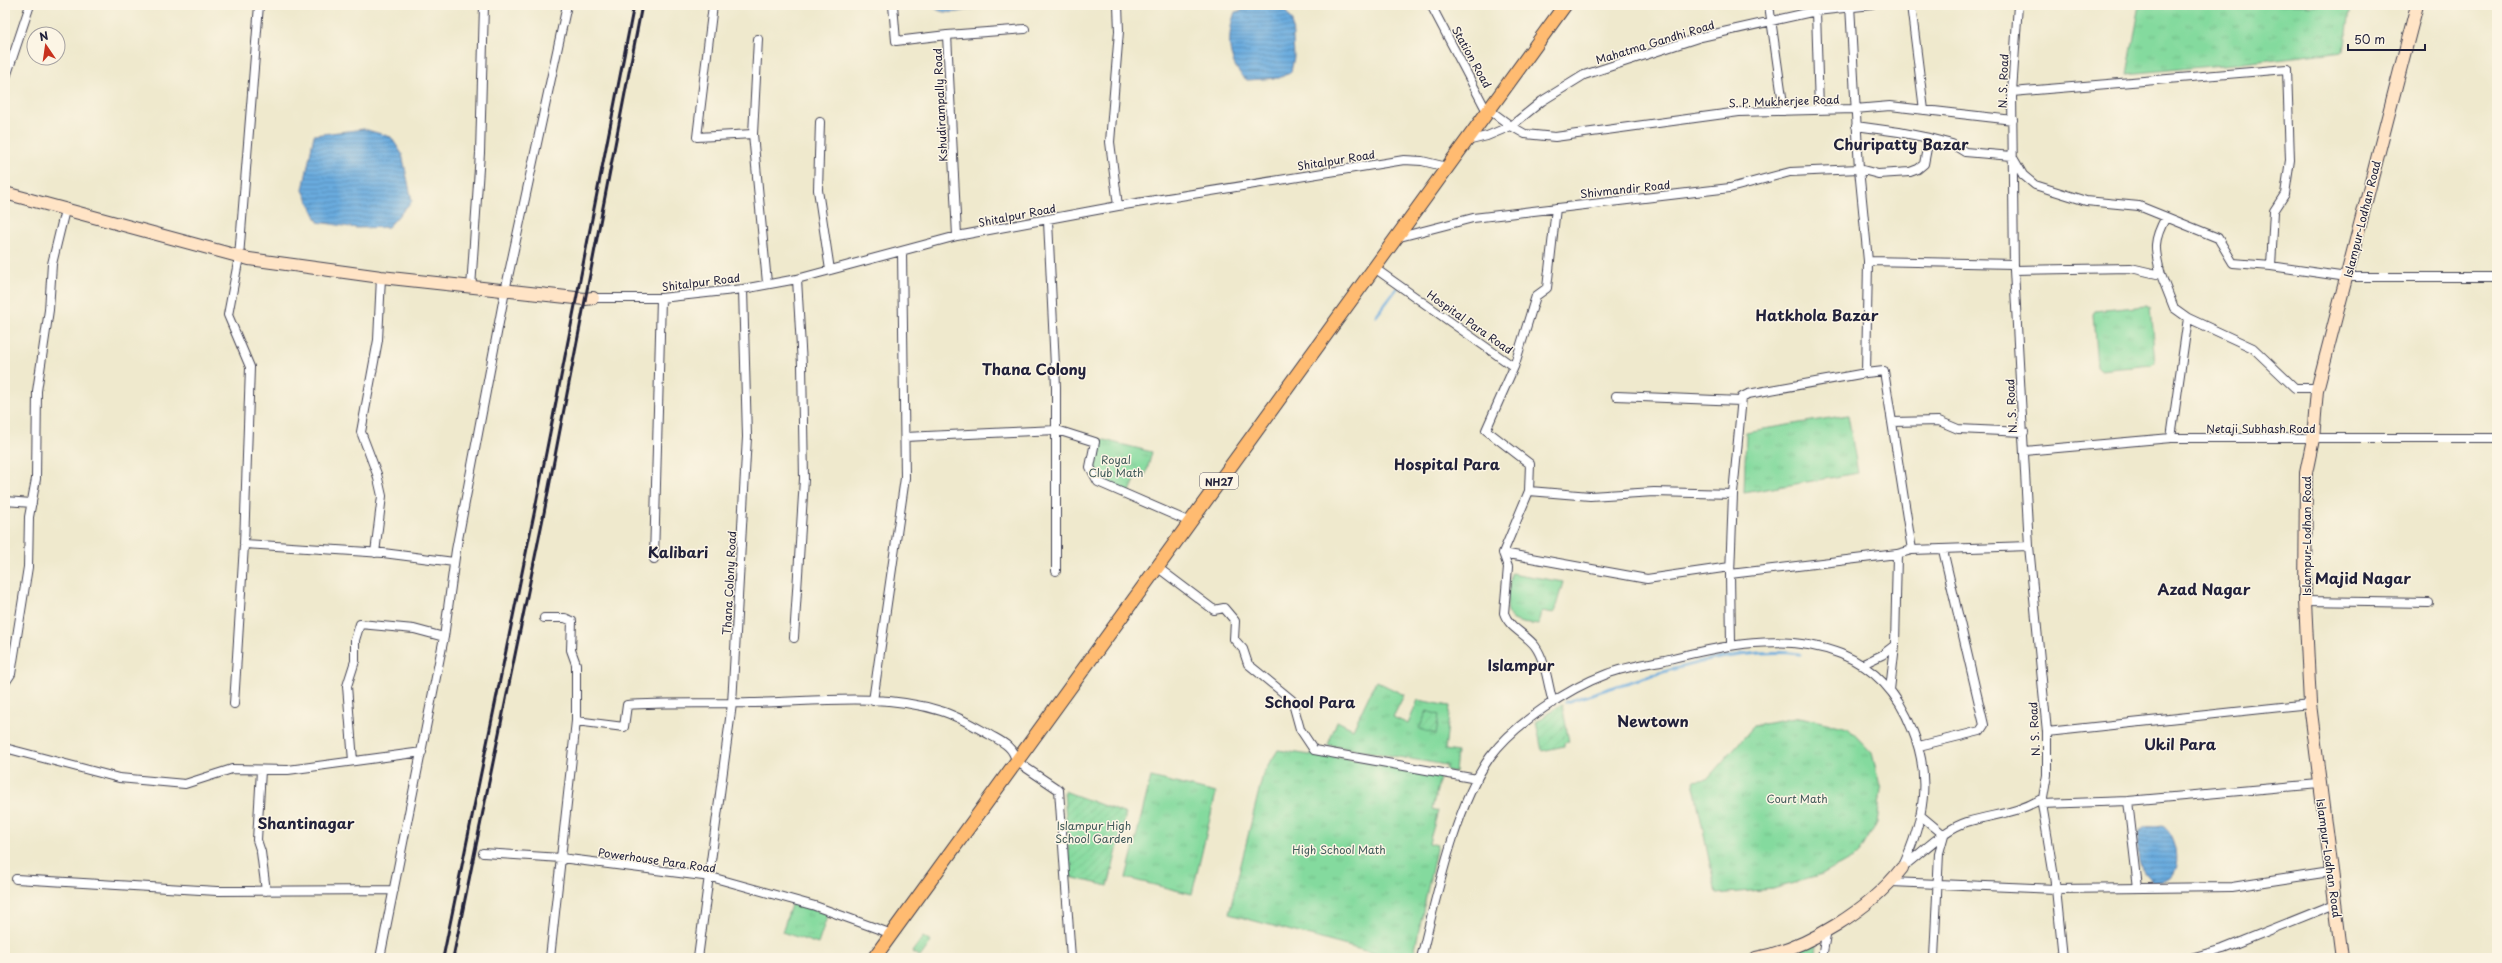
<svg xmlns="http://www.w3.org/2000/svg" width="2502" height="963" font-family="'Playpen Sans',sans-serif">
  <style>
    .grass { fill: url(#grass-tufts); stroke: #537e6c }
    .garden { fill: url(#garden-furrows); stroke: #537e6c }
    .water { fill: url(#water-rules); stroke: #46668c }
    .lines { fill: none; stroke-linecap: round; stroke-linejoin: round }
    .stream { stroke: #69abde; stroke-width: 3 }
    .street-casing { stroke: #414051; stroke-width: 10 }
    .secondary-casing { stroke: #414051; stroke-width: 14 }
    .primary-casing { stroke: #414051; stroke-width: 15 }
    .street { stroke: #fff; stroke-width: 8 }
    .secondary { stroke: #ffe4c6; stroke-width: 12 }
    .primary { stroke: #ffbb71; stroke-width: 13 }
    .rail { stroke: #22223b; stroke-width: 3 }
    .labels { text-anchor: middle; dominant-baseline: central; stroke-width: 3; stroke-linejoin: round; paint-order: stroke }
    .shield { fill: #fcf5e5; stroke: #63616e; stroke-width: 1 }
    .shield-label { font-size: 10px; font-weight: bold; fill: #22223b }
    .street-label { font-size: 11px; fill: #22223b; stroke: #fcf5e5 }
    .park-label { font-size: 11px; fill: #3f5959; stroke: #fcf5e5 }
    .district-label { font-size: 15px; font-weight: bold; fill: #22223b; stroke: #fcf5e5 }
  </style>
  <defs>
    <pattern id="grass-tufts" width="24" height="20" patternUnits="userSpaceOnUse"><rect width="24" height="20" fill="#84da9e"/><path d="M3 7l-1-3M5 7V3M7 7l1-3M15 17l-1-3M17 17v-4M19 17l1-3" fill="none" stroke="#72bb89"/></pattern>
    <pattern id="garden-furrows" width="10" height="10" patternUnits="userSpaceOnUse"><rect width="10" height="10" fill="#84da9e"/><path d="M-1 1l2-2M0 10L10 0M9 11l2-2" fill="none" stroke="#72bb89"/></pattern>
    <pattern id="water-rules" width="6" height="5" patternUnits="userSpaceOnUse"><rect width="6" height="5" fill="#69abde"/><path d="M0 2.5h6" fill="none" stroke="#568bb5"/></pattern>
  </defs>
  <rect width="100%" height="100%" fill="#fcf5e5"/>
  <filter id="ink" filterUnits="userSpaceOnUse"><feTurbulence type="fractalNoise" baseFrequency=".025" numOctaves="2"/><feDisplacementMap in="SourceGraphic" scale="8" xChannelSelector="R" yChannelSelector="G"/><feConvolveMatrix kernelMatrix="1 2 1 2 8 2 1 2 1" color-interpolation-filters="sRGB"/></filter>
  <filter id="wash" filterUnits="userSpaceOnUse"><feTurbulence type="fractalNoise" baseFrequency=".012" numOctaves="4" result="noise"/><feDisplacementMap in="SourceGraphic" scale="16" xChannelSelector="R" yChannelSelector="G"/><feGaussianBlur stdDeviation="0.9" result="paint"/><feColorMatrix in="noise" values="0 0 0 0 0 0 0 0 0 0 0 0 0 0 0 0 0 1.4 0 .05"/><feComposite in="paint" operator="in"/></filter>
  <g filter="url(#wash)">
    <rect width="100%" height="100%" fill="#efe9cd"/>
    <path class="grass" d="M2140,5H2351L2344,51L2243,63L2127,74Z
      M2146,306L2150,308L2155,362L2152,365L2100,370L2097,367L2093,314L2095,311Z
      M1848,415L1858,473L1744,493L1746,432Z
      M1100,439L1152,452L1146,474L1138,473L1129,494L1099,480L1094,465Z
      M1511,573L1563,582L1554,613L1542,611L1539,625C1531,624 1521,624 1514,620C1501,613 1510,585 1511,573Z
      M1376,681L1404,695L1393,717L1408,724L1418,700L1450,706L1445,750L1457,752L1455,772L1446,770V765L1328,745L1337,721L1353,729Z
      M1800,717L1848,728L1872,753L1881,790L1877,823L1858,855L1822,875L1773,889L1716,894L1693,781L1707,779L1754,726Z
      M1278,750L1310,755L1311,752L1441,774L1432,809L1438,811L1429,843L1437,845L1413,958H1391L1229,914L1263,774Z
      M1151,777L1216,793L1192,894L1126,878Z
      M792,902L828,914L818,944L782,932Z
      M1817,941L1816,958H1807L1799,951Z"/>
    <path class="garden" d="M1562,704L1569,742L1564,743V746L1542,751L1536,722Z
      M1427,711L1439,715L1436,734L1419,729Z
      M1064,791L1126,814L1108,886L1070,877Z
      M923,937L931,942L920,957L912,952Z"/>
    <path class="water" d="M933,5H989C974,8 941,20 933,5Z
      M1258,5L1283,8L1292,20L1294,57L1291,72L1279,78L1247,80C1226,64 1227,35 1235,12Z
      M364,129L391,137L402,154L412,201L388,227L357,228L318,222L303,190L314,135Z
      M2163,825C2181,839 2185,885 2153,882C2135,866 2137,854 2140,831L2145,827Z"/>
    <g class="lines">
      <path class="stream" d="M1376,316L1397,288
        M1566,702C1637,681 1726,645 1800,654"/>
    </g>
  </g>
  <g filter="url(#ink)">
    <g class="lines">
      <g class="street-casing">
        <path id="street" d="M713,5L697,137L753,134L767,283
          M893,5L896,41L947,35L957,236
          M1431,5L1484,106L1511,126L1542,101L1584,75L1701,37L1816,11L1872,5
          M1769,5L1784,111
          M1850,5L1859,169L1868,261L1866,373
          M1911,5L1924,110
          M1816,11L1819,110
          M947,35L1025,29
          M5,80L30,5
          M2012,92L2287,69L2290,160L2285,194L2274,211L2271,266L2347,277H2497
          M820,122L818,190L830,270
          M1856,126L1899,132L1929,138L1952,144L1965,152L2012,156L2023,175L2035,185L2086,201L2139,206L2218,238L2233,263L2271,266
          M753,134L758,39
          M1467,141L1487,136L1511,126L1525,134L1555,137L1739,112L1855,109L1890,106L2013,120
          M1118,206L1110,142L1119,31L1118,5
          M1048,221L1056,387V571
          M1396,238L1473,218L1730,188L1790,172L1859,169L1878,174L1910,172L1918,169L1924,164L1929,138
          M1868,261L2014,264
          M1373,267L1514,367L1486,430L1530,464L1529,491L1503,553L1508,567L1504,613C1509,628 1526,634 1535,646C1546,661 1548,686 1553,703
          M2014,270L2131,268L2161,275L2174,308L2188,318L2253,348L2295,388H2318
          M2161,275C2154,249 2153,240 2166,217
          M471,288L480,153L484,5
          M593,298H661L743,289L797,279L957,236L1118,206L1404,160L1422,161L1447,167
          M1514,367L1536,296L1547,288L1556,208
          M1616,396L1741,401
          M1892,422L1939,421L1958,429L2024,432
          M905,437L1057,430L1095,442L1090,467L1098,482L1190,522
          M2171,438L2188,318
          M2025,451L2171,438H2497
          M1529,491L1590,496L1654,492L1733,494
          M5,501L32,503
          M244,544L383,553L454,562
          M375,553L382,496L377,474L361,432L378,340L381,277
          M1503,553L1647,579L1730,567
          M654,559L661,298
          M1157,567L1214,610L1224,608L1235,621L1234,639L1243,649L1248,664L1292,700L1300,729L1314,750L1477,779
          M1730,574L1733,494L1742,397L1748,394L1866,373L1884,371L1912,550
          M2305,601L2429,603
          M544,618H565L572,621L571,650L576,664V721
          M794,638L804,479L802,365L797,279
          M1731,644L1730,574L1897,554L1912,550L2029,546
          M1861,665L1882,655L1895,645L1897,554
          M5,683L11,674L28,567L29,517L36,479L37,391L49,310L52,264L65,210
          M1890,690L1895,645
          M873,701L905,478L902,252
          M234,704L244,545L250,367L228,315L239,257L259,5
          M2047,732L2310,704
          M1919,746L1980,731L1984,725L1943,550
          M5,748L119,778L185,784L232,769L288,770L422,752
          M353,761L347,686L355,661V640L360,624L414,629L444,637
          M261,770L257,840L261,852L266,891
          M2128,801L2138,888
          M2042,804L2128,801L2319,784
          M1920,815L1944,835L1939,853L1934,958
          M483,853L561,858L711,877L815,906L892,934
          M1904,866C1923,852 1944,829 1967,822C1997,813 2014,815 2043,798
          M16,879L217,891L394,890
          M1891,882L2056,889L2042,804L2047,775V732L2029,546L2014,270L2012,92L2018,5
          M1779,954L1790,958
          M380,958L444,637L456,550L505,291L567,5
          M550,958L576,721L624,727L627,705C668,702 709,704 751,703C813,702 881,692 941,711C958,716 974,726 990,735C1002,742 1013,746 1016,761L1059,790L1071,958
          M698,958L732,704L747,437L743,289
          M1421,958C1436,899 1455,806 1490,757C1514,724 1569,688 1607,674C1625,667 1646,664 1665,660C1722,646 1784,631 1841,654C1875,668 1899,695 1912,729C1932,777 1924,821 1902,868
          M1822,958L1827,929
          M2063,958L2056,889L2232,887L2330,872
          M2191,958L2223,949L2335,904"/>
      </g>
      <g class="secondary-casing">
        <path id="secondary" d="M5,193L249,259L381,277L585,299L593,298
          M1756,958C1807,949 1870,909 1902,868
          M2342,958L2310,704L2305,601L2306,473L2313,439L2317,390L2417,5"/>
      </g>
      <g class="primary-casing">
        <path id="primary" d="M874,958L1565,5"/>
      </g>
      <use href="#street" class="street"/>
      <use href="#secondary" class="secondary"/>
      <use href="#primary" class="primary"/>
      <path class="rail" d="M443,958L534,514L634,5
        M453,958L543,518L642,5"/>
    </g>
  </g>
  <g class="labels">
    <rect class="shield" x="1200" y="473" width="38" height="16" rx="3"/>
    <g class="shield-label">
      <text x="1219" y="481">NH27</text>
    </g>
    <g class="street-label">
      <text transform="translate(1655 42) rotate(-17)">Mahatma Gandhi Road</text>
      <text transform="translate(1472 57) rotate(61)">Station Road</text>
      <text transform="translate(2003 81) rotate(-88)">N. S. Road</text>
      <text transform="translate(1784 101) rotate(-2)">S. P. Mukherjee Road</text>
      <text transform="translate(940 105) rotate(-93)">Kshudirampally Road</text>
      <text transform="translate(1336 160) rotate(-9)">Shitalpur Road</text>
      <text transform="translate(1625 189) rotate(-6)">Shivmandir Road</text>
      <text transform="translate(1017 215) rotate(-11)">Shitalpur Road</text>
      <text transform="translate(2362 219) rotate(-76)">Islampur-Lodhan Road</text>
      <text transform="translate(701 282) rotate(-7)">Shitalpur Road</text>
      <text transform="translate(1470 322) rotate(35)">Hospital Para Road</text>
      <text transform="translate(2011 406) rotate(-93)">N. S. Road</text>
      <text x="2261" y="428">Netaji Subhash Road</text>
      <text transform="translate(2306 536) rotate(-90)">Islampur-Lodhan Road</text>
      <text transform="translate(729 583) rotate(-87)">Thana Colony Road</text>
      <text transform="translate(2034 729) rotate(-93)">N. S. Road</text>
      <text transform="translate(2329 858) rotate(82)">Islampur-Lodhan Road</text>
      <text transform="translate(657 860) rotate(8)">Powerhouse Para Road</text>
    </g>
    <g class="park-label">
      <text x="1116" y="459">Royal<tspan x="1116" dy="13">Club Math</tspan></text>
      <text x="1797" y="798">Court Math</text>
      <text x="1094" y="825">Islampur High<tspan x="1094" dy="13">School Garden</tspan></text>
      <text x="1339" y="849">High School Math</text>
    </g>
    <g class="district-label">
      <text x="1901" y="143">Churipatty Bazar</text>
      <text x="1817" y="314">Hatkhola Bazar</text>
      <text x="1034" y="368">Thana Colony</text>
      <text x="1447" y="463">Hospital Para</text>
      <text x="678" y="551">Kalibari</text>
      <text x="2363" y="577">Majid Nagar</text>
      <text x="2204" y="588">Azad Nagar</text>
      <text x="1521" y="664">Islampur</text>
      <text x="1310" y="701">School Para</text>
      <text x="1653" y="720">Newtown</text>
      <text x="2180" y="743">Ukil Para</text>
      <text x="306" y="822">Shantinagar</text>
    </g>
  </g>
  <rect width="2502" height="963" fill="none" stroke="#fcf5e5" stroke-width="20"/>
  <g transform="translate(46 46) rotate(347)"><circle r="19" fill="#fcf5e5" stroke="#a5a1a1"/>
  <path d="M0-3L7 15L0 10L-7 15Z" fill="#c8321e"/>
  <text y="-6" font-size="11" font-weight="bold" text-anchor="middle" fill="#22223b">N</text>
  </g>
  <path d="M2348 44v6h77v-6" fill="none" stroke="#22223b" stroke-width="2"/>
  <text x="2354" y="44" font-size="12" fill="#22223b" stroke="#fcf5e5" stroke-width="3" paint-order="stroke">50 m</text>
</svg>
